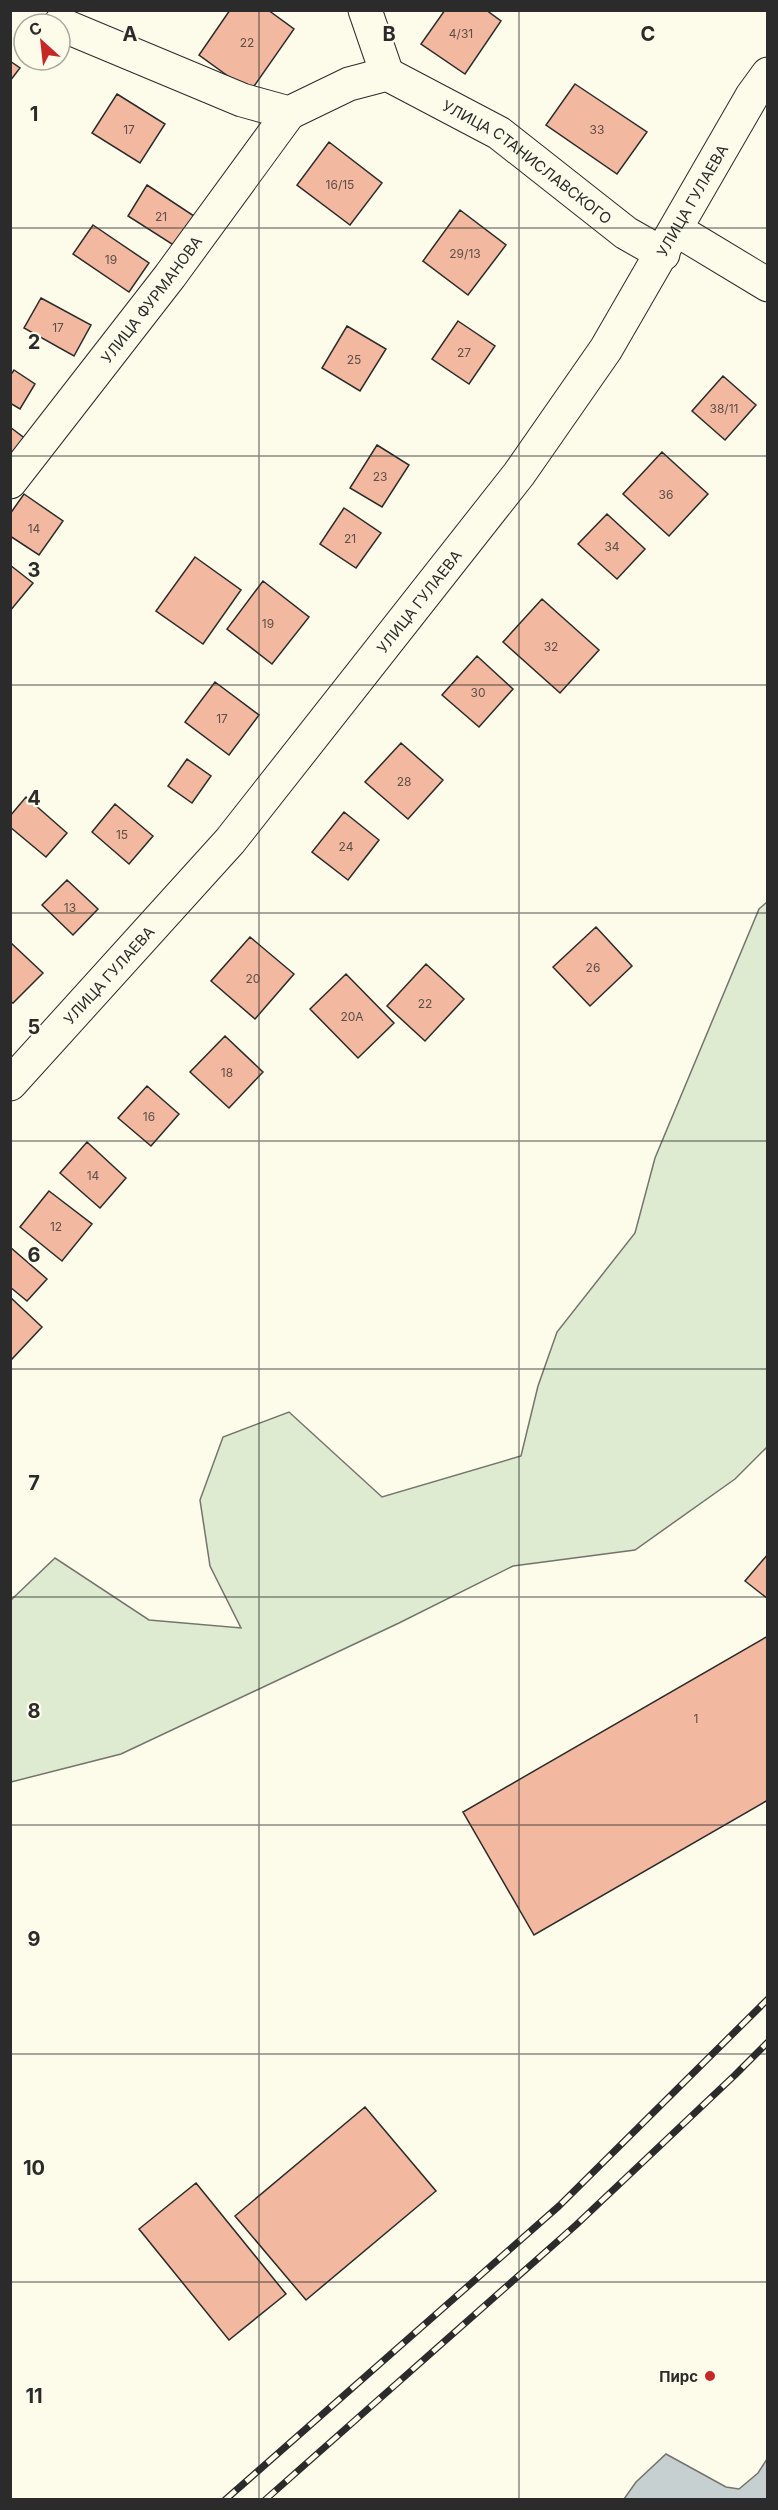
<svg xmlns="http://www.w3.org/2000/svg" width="778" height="2510" font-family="Inter,sans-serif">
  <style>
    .green { fill: #deebd1; stroke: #74746e; stroke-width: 1.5 }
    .water { fill: #c7d0d0; stroke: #74746e; stroke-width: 1.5 }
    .building { fill: #f2b8a0; stroke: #2b2b2b; stroke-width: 1.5 }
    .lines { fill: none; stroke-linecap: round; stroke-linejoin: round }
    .minor-casing { stroke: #2b2b2b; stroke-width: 35 }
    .major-casing { stroke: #2b2b2b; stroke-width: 35 }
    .minor { stroke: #fdfbea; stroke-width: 33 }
    .major { stroke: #fdfbea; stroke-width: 33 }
    .rail-casing { stroke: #2b2b2b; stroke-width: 7 }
    .rail { stroke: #fdfbea; stroke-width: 4.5; stroke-dasharray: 14; stroke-linecap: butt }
    .grid { fill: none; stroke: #2b2b2b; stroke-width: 1.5; stroke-opacity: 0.55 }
    .poi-dot { fill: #c62828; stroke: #fdfbea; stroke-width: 2 }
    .labels { text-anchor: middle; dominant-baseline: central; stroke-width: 4.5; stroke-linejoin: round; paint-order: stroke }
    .number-label { font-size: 12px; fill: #5d4e48 }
    .street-label { font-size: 15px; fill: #2b2b2b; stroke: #fdfbea }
    .poi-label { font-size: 15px; font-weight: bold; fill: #2b2b2b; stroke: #fdfbea; text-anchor: end }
    .grid-label { font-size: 20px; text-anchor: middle; font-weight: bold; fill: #2b2b2b; stroke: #fdfbea; stroke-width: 4.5; stroke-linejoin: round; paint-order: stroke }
  </style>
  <rect width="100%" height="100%" fill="#fdfbea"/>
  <path class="green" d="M767,902V1447L735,1479L635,1550L513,1566L399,1623L121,1754L11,1782V1600L55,1558L149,1620L241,1628L210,1566L200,1500L223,1437L289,1412L382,1497L521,1456L538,1386L557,1332L635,1233L655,1158L759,909Z"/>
  <path class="water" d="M666,2454L726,2487L739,2489L758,2473L767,2459V2499H624L636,2482Z"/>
  <path class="building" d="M230,10H268L294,29L250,92L199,55Z
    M445,10H486L501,21L465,74L421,44Z
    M10,61L20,68L10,81Z
    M575,84L647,132L617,174L546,125Z
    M117,94L165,124L140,163L92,133Z
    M329,142L382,183L350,225L297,185Z
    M147,185L194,216L175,246L128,216Z
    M460,210L506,245L468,295L423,261Z
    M93,225L149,263L129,292L73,254Z
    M41,298L91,325L74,356L24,328Z
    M458,321L495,346L469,384L432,359Z
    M347,326L386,349L360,391L322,368Z
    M14,370L35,384L20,409L10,403V376Z
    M723,376L756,405L725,440L692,411Z
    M10,427L27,440L10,461Z
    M377,445L409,465L382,507L350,488Z
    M662,452L708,494L669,536L623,494Z
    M24,494L63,521L39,555L10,536V514Z
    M344,508L381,533L356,568L320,544Z
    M607,514L645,549L617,579L578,544Z
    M195,557L241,590L203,644L156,611Z
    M10,565L33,583L10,611Z
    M263,581L309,617L272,664L227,629Z
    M542,599L599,650L560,693L503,642Z
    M477,656L513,689L479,727L442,695Z
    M215,682L259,715L229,755L185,722Z
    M401,743L443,780L408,819L365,782Z
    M187,759L211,776L192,803L168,786Z
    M26,797L67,833L46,857L10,827V816Z
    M115,804L153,836L129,864L92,832Z
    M344,812L379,840L348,880L312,852Z
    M67,880L98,909L73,935L42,905Z
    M596,927L632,966L590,1006L553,967Z
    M250,937L294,974L255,1019L211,981Z
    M10,942L43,973L13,1003L10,1001Z
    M426,964L464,999L425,1041L387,1006Z
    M346,974L394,1023L358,1058L310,1009Z
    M225,1036L263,1072L229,1108L190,1072Z
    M147,1086L179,1114L151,1146L118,1118Z
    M87,1142L126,1178L100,1208L60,1173Z
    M49,1191L92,1224L62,1261L20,1227Z
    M10,1247L47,1279L27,1301L10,1287Z
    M10,1297L42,1327L12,1359L10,1358Z
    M768,1554V1599L745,1581Z
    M768,1636V1800L534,1935L463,1812Z
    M365,2107L436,2191L306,2300L235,2216Z
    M196,2183L286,2294L229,2340L139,2229Z"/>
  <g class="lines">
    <g class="minor-casing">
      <g id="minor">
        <path d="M365,10L387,74"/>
        <path id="s1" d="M60,24L242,100L289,113L349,84L387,74L499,133L626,233L663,254"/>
        <path d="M677,230L768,285"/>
        <path id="s2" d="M10,482L170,276L289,113"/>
      </g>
    </g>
    <g class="major-casing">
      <g id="major">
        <path id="s3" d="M10,1084L230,841L519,474L606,349L752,96L768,74"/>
      </g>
    </g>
    <use href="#minor" class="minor"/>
    <use href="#major" class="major"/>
    <g class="rail-casing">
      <path id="rail" d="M225,2500L559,2206L768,1999
        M265,2500L576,2225L735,2075L768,2042"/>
    </g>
    <use href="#rail" class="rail"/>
  </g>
  <path class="grid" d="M259,10V2500M519,10V2500M10,228H768M10,456H768M10,685H768M10,913H768M10,1141H768M10,1369H768M10,1597H768M10,1825H768M10,2054H768M10,2282H768"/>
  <circle class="poi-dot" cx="710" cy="2376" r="6"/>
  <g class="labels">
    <g class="number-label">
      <text x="461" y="33">4/31</text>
      <text x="247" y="42">22</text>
      <text x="129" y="129">17</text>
      <text x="597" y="129">33</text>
      <text x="340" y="184">16/15</text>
      <text x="161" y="216">21</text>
      <text x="465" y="253">29/13</text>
      <text x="111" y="259">19</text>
      <text x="58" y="327">17</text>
      <text x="464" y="352">27</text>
      <text x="354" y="359">25</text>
      <text x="724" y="408">38/11</text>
      <text x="380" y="476">23</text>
      <text x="666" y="494">36</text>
      <text x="34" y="528">14</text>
      <text x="350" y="538">21</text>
      <text x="612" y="546">34</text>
      <text x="268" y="623">19</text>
      <text x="551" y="646">32</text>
      <text x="478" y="692">30</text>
      <text x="222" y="718">17</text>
      <text x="404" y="781">28</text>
      <text x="122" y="834">15</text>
      <text x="346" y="846">24</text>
      <text x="70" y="907">13</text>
      <text x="593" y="967">26</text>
      <text x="253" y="978">20</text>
      <text x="425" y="1003">22</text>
      <text x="352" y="1016">20А</text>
      <text x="227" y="1072">18</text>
      <text x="149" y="1116">16</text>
      <text x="93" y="1175">14</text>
      <text x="56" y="1226">12</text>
      <text x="696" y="1718">1</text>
    </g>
    <g class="street-label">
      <text stroke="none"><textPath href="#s1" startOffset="518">УЛИЦА СТАНИСЛАВСКОГО</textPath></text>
      <text stroke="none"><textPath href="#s3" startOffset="1119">УЛИЦА ГУЛАЕВА</textPath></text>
      <text stroke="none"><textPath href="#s2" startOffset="231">УЛИЦА ФУРМАНОВА</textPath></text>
      <text stroke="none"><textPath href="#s3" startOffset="633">УЛИЦА ГУЛАЕВА</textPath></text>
      <text stroke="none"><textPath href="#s3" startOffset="147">УЛИЦА ГУЛАЕВА</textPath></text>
    </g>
    <g class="poi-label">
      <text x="698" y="2376">Пирс</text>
    </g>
  </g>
  <g class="grid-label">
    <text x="130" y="41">A</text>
    <text x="389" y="41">B</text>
    <text x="648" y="41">C</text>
    <text x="34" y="121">1</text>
    <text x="34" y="349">2</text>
    <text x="34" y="577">3</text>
    <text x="34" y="805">4</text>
    <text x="34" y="1034">5</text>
    <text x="34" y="1262">6</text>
    <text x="34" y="1490">7</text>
    <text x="34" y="1718">8</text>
    <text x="34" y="1946">9</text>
    <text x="34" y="2175">10</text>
    <text x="34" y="2403">11</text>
  </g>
  <rect width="778" height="2510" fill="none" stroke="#2b2b2b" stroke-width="24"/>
  <g transform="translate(42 42) rotate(333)"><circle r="28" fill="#fdfbea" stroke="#a9a89e" stroke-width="1.5"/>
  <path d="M0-4.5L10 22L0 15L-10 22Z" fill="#c62828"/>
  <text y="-9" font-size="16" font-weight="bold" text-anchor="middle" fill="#2b2b2b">С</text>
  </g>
</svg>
